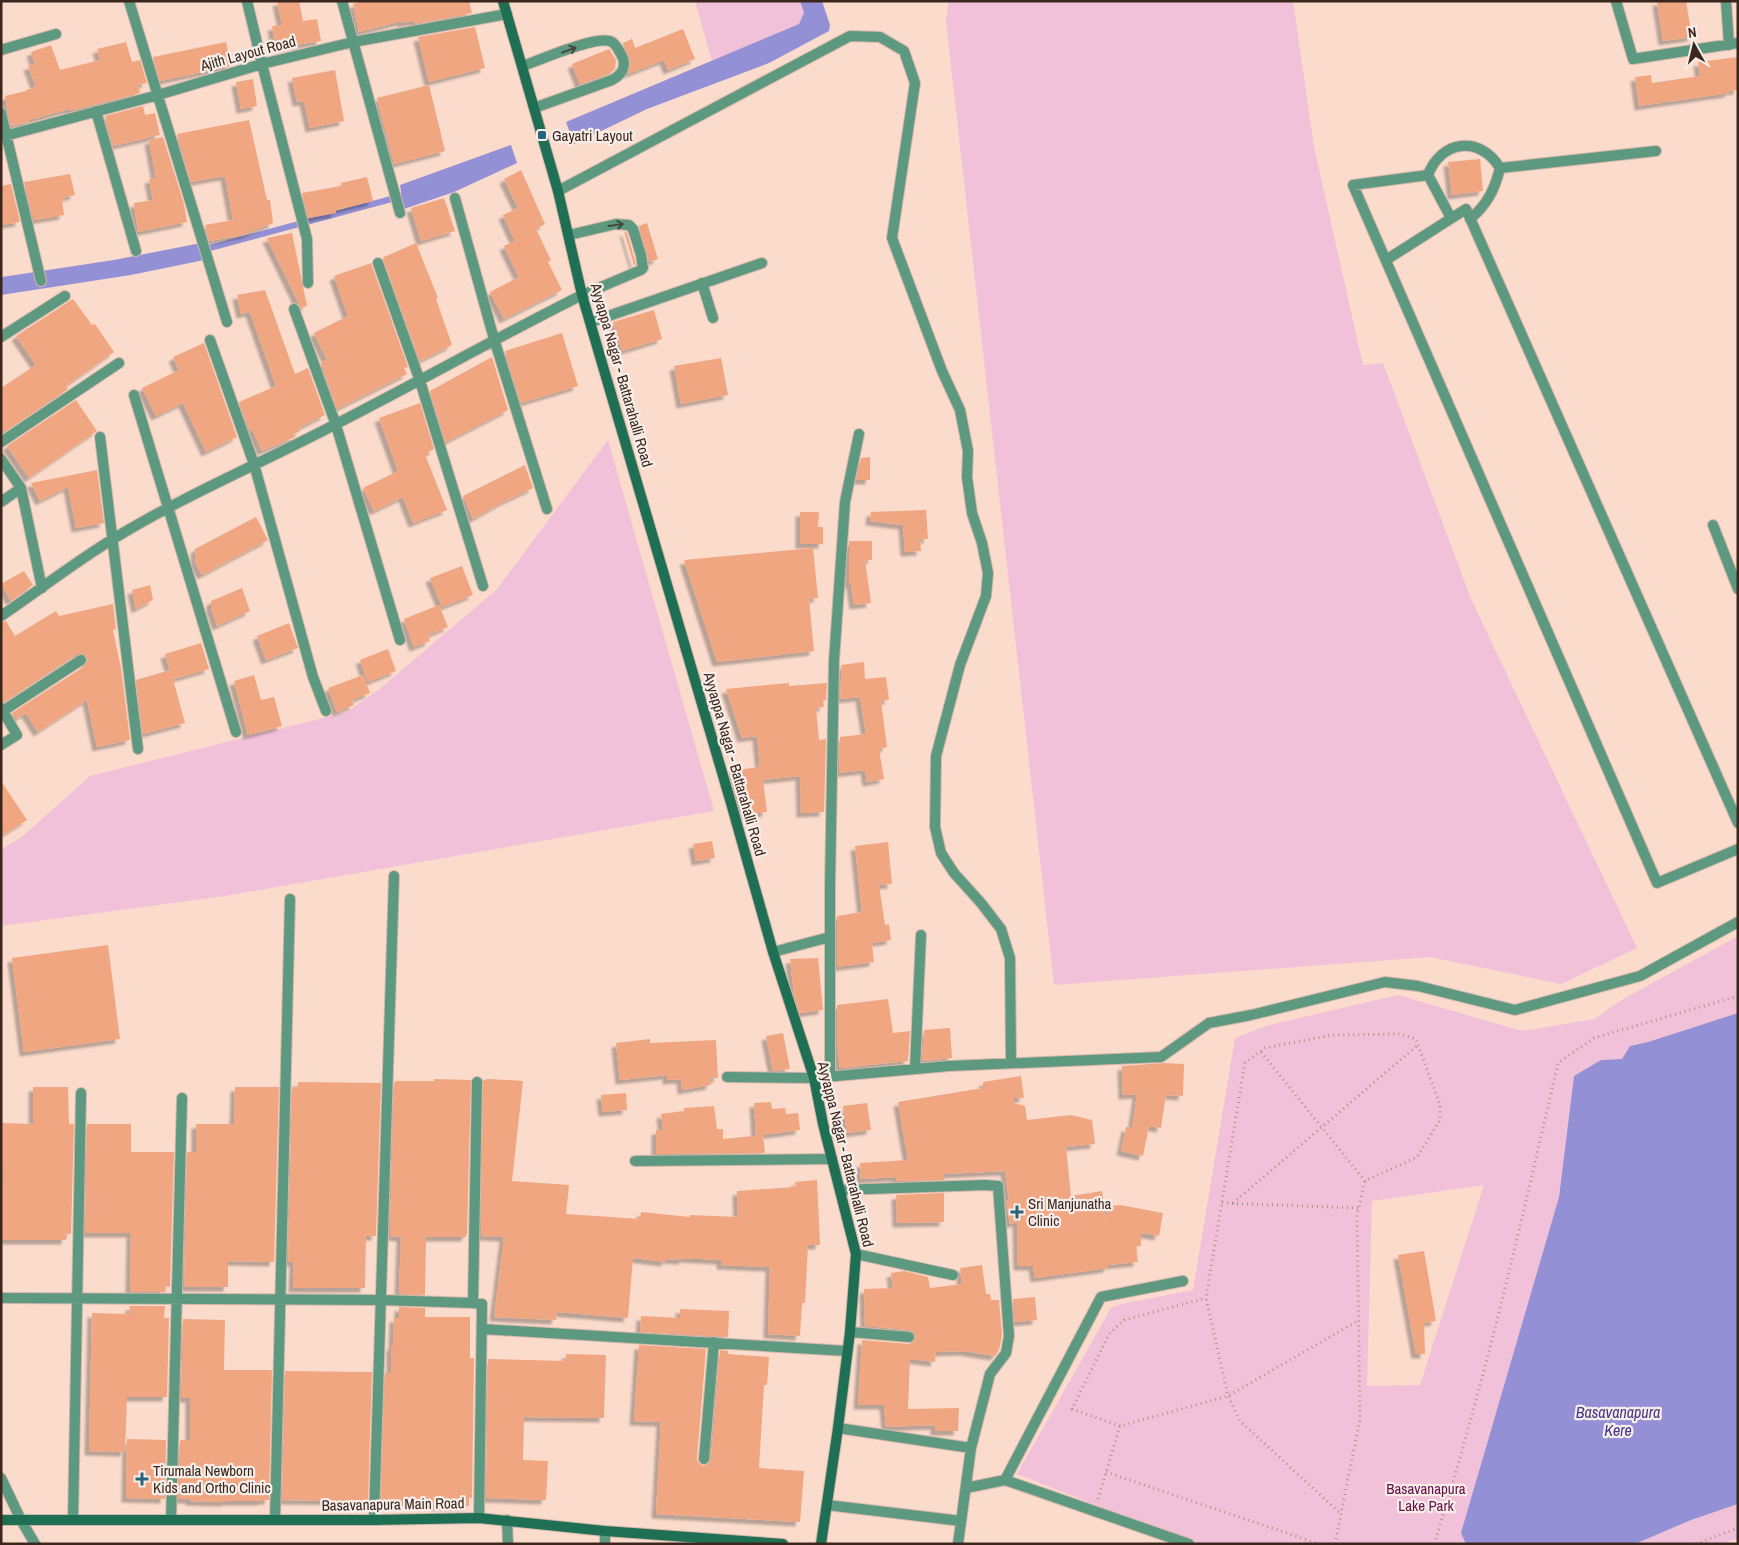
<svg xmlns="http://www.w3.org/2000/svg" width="1739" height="1545" font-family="'Archivo Narrow',sans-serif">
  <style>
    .green { fill: #f1c1d9; fill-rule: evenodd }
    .water { fill: #9490d5 }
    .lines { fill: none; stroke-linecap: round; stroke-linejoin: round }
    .stream { stroke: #9490d5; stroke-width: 6 }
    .building { fill: #f1a682; filter: url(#shadow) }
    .lane-casing { stroke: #d4b7a9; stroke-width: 12 }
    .street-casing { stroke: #d4b7a9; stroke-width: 12 }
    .secondary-casing { stroke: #d4b7a9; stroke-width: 12 }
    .path { stroke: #af9387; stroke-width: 3; stroke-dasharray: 1 4; stroke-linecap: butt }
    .lane { stroke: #5d9880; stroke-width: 10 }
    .street { stroke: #5d9880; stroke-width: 10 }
    .secondary { stroke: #1f6f55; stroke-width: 10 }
    .oneway { stroke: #44483b }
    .poi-dot { fill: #27647b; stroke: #f8eee9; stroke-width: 2 }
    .labels { text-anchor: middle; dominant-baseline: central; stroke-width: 4.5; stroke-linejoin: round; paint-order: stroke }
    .street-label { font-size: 15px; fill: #3a261d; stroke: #f8eee9 }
    .poi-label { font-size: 15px; fill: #3a261d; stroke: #f8eee9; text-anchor: start }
    .park-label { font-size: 15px; fill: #650f47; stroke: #f8eee9 }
    .water-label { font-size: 16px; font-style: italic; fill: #453789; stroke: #f8eee9 }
  </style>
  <defs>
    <filter id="shadow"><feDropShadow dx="-4.5" dy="4.5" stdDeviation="1" flood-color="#0004"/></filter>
  </defs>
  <rect width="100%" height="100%" fill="#fbdbcc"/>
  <path class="green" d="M695,1H800L804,13L799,24L712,61Z
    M949,1H1293L1314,147L1363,365L1383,363L1471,599L1637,948L1561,984L1430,957L1054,985L946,21Z
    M608,440L714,811L225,896L1,926V850L24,835L90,776L347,712L381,688L497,589Z
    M1738,936V1013L1648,1042L1630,1046L1622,1059L1601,1060L1574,1076L1559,1197L1462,1533L1466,1544H1194L1017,1474L1111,1308L1121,1304L1193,1290L1235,1038L1269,1025L1398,995L1522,1031L1595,1019L1620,1001ZM1484,1185L1420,1385L1367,1386L1372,1201Z
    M1738,1504V1538L1722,1544H1635L1691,1520Z"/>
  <path class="water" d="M800,1H822L830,25L829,31L769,63L647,109L574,144L566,122L799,24L804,13Z
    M511,145L517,163L454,192L404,209L400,185Z
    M201,243L204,260L131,275L1,295L2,277L114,260Z
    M1738,1013V1504L1691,1520L1635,1544H1466L1461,1533L1559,1197L1574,1076L1601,1060L1622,1059L1630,1046L1648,1042Z"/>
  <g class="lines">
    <path class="stream" d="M206,249L410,194"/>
  </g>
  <path class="building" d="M277,1H299L303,21L317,19L321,41L276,48L272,26L282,25Z
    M363,1H469L472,13L415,24L414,21L402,23V21L359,32L353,4Z
    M1657,1H1686L1692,37L1663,41Z
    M475,27L485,68L429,82L418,37Z
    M683,29L695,59L668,70L664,60L628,74L631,61L623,43L632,39L635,48Z
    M126,42L132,62L140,60L147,83L138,85L140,93L77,109L69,111V109L29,120V122L11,126L5,96L26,91V90L36,87L28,66L35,64L31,52L51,45L60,70L100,60L97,49Z
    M226,42L231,66L160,81L153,57Z
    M609,49L616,60L615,69L609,74L580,84L572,64Z
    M1738,57V90L1729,91V93L1639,106L1635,77L1651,75L1652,83L1700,76L1698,62Z
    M335,70L344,121L310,128L304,101L297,102L292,78Z
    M253,79L257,106L241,109L236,82Z
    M429,85L445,151L394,164L377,98Z
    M143,106L145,115L155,113L160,135L113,146L105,116Z
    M249,120L267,200H270L273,223L243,235L209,241L205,225L233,220L225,176L191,182L177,134Z
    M163,137L184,204L187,222L138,232L134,203L153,200L149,179L156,178L149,140Z
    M1480,159L1483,191L1452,195L1448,162Z
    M521,170L545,224L536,229L551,260L548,262L562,290L504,319L490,292L519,277L504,246L515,241L503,215L518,208L504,179Z
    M70,174L75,195L62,198L64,215L34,220L24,182Z
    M367,177L373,201L336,210V213L309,218L302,193L341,186V183Z
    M11,184L20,222L1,225V186Z
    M444,198L455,231L421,241L411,208Z
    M647,223L658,259L649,262L639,226Z
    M624,231L627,233L634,257L636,265H634Z
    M292,233L307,306L301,308L267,238Z
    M416,243L438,298L436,299L452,345L420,361L383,259L384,257Z
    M371,263L408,367L404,368L407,374L337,409L321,362L327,360L314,333L348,316L334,276Z
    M265,290L295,374L308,368L325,415L299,428L300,431L293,434L295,437L262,451L252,429L250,431L239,402L276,386L250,312L241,314L237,295Z
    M73,299L92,325L95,324L114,352L66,386L68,389L1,434V388L36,365L16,336Z
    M654,310L662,339L622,351L613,322Z
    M562,333L578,386L521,403L505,351Z
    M204,343L237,437L206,452L183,403L156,416L142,388L179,370L173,357Z
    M492,357L508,410L446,442L430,391Z
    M721,358L728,395L681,404L674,366Z
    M76,400L97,431L29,478L7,446Z
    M420,403L434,449L428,452L429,455L426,457L447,510L413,523L403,497L374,511L363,488L398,471L379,418Z
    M870,457V480H856L861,458Z
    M525,465L533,488L503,502L473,519L463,496Z
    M97,470L104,523L76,528L68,487L40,501L31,483Z
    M926,510L928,539H920L921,551L905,552L903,525L870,521L871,512Z
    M800,512H819L818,527H823V544H800Z
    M256,517L268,540L202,575L196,564L195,549Z
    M849,541H872V560H865L871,603L854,605L851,584H849Z
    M813,548L818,598L809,599L814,651L717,662L684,560Z
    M462,566L473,595L442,607L430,578Z
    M24,571L33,585L11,601L1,584Z
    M150,585L153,600L136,609L132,590Z
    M242,588L250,611L217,626L211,608V601Z
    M113,604L116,629L113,630L121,668L130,740L97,747L87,700L38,732L26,713L16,719L12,713L85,666L88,659L84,654H77L4,702L1,701V623L6,621L15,636L56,611L59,616Z
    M439,605L448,627L428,635L430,641L414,647L404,619Z
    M289,623L298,648L266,660L257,636Z
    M201,643L209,669L173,679L185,723L143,734L136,680L170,670L165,654Z
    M388,649L396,671L368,682L360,660Z
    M864,662L865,679L886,677L889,700L881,701L887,747L879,749L884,779L867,782L865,770L839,773L840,737L866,734L860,697L840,699L841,679L842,678L841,665Z
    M254,675L261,700L274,697L282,726L248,735L234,681Z
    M363,675L370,693L352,700L354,705L337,712L328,688Z
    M789,683V686L827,683L826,700L823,701L824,707L816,708L819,740L826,739L824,812L801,813L800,776L763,780L767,812L742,815L738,786L733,787L729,771L760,767L757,736L742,738L726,689Z
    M1,781L27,820L1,836Z
    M712,841L715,858L696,861L693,844Z
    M888,842L892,884L879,885L885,925L889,924L891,940L872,943L874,962L837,967V916L862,912L855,846Z
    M108,945L120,1039L24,1052L12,958Z
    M818,958L823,1010L800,1013L794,994L790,959Z
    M888,999L893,1033L910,1031L908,1061L840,1068L837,1042V1005Z
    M950,1028L952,1058L922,1061L924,1030Z
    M783,1033L790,1069L773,1071L766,1036Z
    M650,1039V1043L716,1040L718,1078H710L711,1085L682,1090L681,1079L667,1080V1075L620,1080L616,1043Z
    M1164,1063L1184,1064L1183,1096L1166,1095L1161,1128L1149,1126L1143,1156L1121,1151L1126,1127L1132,1128L1137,1094L1123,1095L1122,1066Z
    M1021,1076L1024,1098H1014V1103L1025,1106L1027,1120L1071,1115L1092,1120L1095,1144L1066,1147L1071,1196L1102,1191L1106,1220L1109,1206L1120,1205L1163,1213L1159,1236L1141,1233V1246H1136L1138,1262L1108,1265V1268L1035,1278L1033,1266H1018L1017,1222L1010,1224L1006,1201L1009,1200L1005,1171L944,1174V1180L896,1181V1177L861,1179L860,1163L908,1160L898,1102L983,1088V1082Z
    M434,1079L471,1080L467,1235H466V1237H426L425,1295L399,1294L401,1237L390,1236L394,1083L396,1081H434Z
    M489,1079L523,1081L512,1181L569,1185L566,1214L640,1219L641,1212L690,1217V1215L738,1217L737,1191L796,1187L795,1182L817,1180L820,1245H808L805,1303H802L800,1336L768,1334L770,1267L721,1265V1260L683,1258V1260L666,1259V1262L633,1258L628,1318L557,1312L556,1320L494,1317L504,1237L481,1236L483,1080Z
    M298,1082L381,1083L376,1236H366L365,1288H293L294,1262H288L292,1087L298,1088Z
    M33,1087H68L69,1124H74L71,1234H66V1240H1L3,1164H1V1123L33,1124Z
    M235,1087H279L274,1262L228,1261V1287H184L187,1152H196V1124H234Z
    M626,1093L627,1110L603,1112L601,1095Z
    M771,1102L772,1109L785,1108L786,1114L798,1113L800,1130L756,1136L754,1103Z
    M867,1103L871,1130L847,1133L843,1106Z
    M714,1106L717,1129H723V1139L763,1135L765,1153L656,1154V1130H663L661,1114L684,1111V1108Z
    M87,1124H131V1152H174L170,1287L165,1286V1292H130L131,1233H85Z
    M944,1193V1222L897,1223L896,1195Z
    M1424,1251L1436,1321L1424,1323L1425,1354H1416L1398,1255Z
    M982,1265L986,1294H990L991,1300H999L1002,1335L999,1350L995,1356L963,1351L936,1352L935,1362L910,1359L908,1409L959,1408L958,1431H935V1425L886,1427L884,1405H858L862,1340L909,1344L914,1341L916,1337L915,1334L910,1330L865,1326L864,1289L893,1288L891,1273L904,1271L928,1277L930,1288L962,1284L960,1268Z
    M1035,1297L1037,1320L1015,1322L1013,1299Z
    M130,1306H165L164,1318H169L167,1397H127L125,1452L89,1451L92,1313L129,1314Z
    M399,1307L425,1308V1317H470V1358H474L472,1498H469V1506H434V1502L381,1501L385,1373H391V1346H393L394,1318H399Z
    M680,1309L729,1311L728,1337L640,1332L641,1316L680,1318Z
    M183,1319L225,1320L224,1370H272L269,1500H262V1501H226L225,1502L190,1501V1499H178L180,1440H190V1398H181Z
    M639,1345L706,1349L697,1458L698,1462L703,1466L707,1465L711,1460L720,1350L728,1351V1354L769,1357L767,1385H764L759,1468L804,1471L800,1522L656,1514L661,1422L634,1421Z
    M566,1354L606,1355L604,1418L524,1417L523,1460L548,1461L546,1500L486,1498L488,1359L566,1361Z
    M285,1371L372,1372L368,1501L282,1500Z
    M127,1439L166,1440L165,1499L126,1498Z"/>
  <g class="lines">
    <g class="lane-casing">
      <path id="lane" d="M523,66C540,60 598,34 612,42C617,45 620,53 623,58C626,69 621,75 612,80L534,108
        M569,235L616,224L629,225L633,229L641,255L643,268L641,270L582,295
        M702,283L713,318
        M591,322L762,263"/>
    </g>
    <g class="street-casing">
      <path id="street" d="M129,1L227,322
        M247,1L262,64L307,239L308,283
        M342,1L400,213
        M1616,1L1633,59L1738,43
        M1726,1L1729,45
        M1,50L56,34
        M96,111L136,251
        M1,113L41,281
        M1,137L158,95L262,64L353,42L507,14
        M1428,175C1441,140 1480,135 1500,168
        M558,191L850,36L880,37L904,51L915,83L892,238L942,371L960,410L968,451L967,477L972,513L982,543L988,573L986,596L960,665L936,756L935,827L941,853L954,873L981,903L1001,929L1010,958L1011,1063
        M455,198L494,339L547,509
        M1451,218L1428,175L1353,185L1657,883L1738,849
        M1470,219C1487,205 1495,189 1500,168L1656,151
        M1386,260L1466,209L1738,823
        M378,263L420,381L483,586
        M294,309L336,425L400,640
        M1,337L65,296
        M210,340L254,464L313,677L326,711
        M134,395L236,732
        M100,437L138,749
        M1,442L119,363
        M1,459L21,488L42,588
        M1,502L21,488
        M1713,525L1738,589
        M1,616C38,591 75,562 113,539C185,495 264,462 338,423C420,381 500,336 582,295
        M1,708L17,735L1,745
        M3,711L81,660
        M773,952L830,937
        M915,1069L921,935
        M727,1077L814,1078L949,1066L1161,1057L1209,1023L1251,1015L1385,982L1418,986L1515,1010L1640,976L1738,922
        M830,1077V885L834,661L845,502L859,434
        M477,1082L473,1303L482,1304L479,1518
        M635,1161L832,1159
        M840,1190L985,1185L998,1186L1009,1336L1006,1353L990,1374L971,1448L958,1544
        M856,1254L953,1275
        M1,1298L381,1300L473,1303
        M482,1329L847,1351
        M850,1332L909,1337
        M838,1428L971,1448
        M704,1459L714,1342
        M1,1478L21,1520L35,1544
        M1005,1480L1189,1544
        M966,1488L1005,1480L1101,1297L1183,1281
        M827,1505L961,1521
        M73,1520L81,1093
        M171,1520L182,1098
        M275,1520L290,899
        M374,1520L394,876
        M507,1520L508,1544
        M605,1531V1544"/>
    </g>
    <g class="secondary-casing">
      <path id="secondary" d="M503,1L558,191L582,295L731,803L773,952L814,1078L823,1124L856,1254L850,1332L838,1428L821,1544
        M1,1520H374L479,1518L605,1531L783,1544"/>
    </g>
    <path class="path" d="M1261,1052L1365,1181
      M1222,1203L1359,1208
      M1233,1203L1418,1045
      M1120,1426L1072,1409L1109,1334L1124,1320L1206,1298
      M1106,1472L1319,1544
      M1098,1499L1120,1426L1228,1396L1359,1320
      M1335,1544L1360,1419L1357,1215L1365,1181L1417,1157L1440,1120V1105L1416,1039L1400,1034L1332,1035L1265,1048L1245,1063L1206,1298L1228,1396L1240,1421L1341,1514
      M1434,1544C1484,1386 1521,1224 1558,1063L1594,1038L1738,996
      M1696,1544L1738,1528"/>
    <use href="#lane" class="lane"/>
    <use href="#street" class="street"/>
    <use href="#secondary" class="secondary"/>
  </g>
  <defs><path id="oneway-shaft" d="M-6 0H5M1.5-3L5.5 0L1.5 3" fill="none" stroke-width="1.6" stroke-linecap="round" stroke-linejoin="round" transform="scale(1.25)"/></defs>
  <g class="oneway">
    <use href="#oneway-shaft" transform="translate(569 50) rotate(-20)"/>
    <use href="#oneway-shaft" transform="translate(616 225) rotate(-8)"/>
  </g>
  <g class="poi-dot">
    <rect x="537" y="130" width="10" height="10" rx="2.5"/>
    <path d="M1014.5 1204.5h5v5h5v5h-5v5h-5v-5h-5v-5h5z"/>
    <path d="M139.5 1471.5h5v5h5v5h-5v5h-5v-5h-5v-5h5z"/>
  </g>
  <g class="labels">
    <g class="street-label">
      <text transform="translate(248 53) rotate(-15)">Ajith Layout Road</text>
      <text transform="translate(622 375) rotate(74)">Ayyappa Nagar - Battarahalli Road</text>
      <text transform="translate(735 764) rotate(74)">Ayyappa Nagar - Battarahalli Road</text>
      <text transform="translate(846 1154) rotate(76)">Ayyappa Nagar - Battarahalli Road</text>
      <text transform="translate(393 1504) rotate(-1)">Basavanapura Main Road</text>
    </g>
    <g class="poi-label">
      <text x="552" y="135">Gayatri Layout</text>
      <text x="1028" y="1203">Sri Manjunatha<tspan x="1028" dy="17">Clinic</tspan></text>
      <text x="153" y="1470">Tirumala Newborn<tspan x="153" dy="17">Kids and Ortho Clinic</tspan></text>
    </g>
    <g class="park-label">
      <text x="1426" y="1488">Basavanapura<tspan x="1426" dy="17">Lake Park</tspan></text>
    </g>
    <g class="water-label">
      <text x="1618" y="1412">Basavanapura<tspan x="1618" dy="18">Kere</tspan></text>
    </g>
  </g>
  <rect width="1739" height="1545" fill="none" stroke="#3a261d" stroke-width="5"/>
  <g transform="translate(1694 45) rotate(352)" stroke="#f8eee9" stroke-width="4" paint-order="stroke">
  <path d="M0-4L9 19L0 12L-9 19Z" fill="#3a261d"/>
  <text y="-8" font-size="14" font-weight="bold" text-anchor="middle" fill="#3a261d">N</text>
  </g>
</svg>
